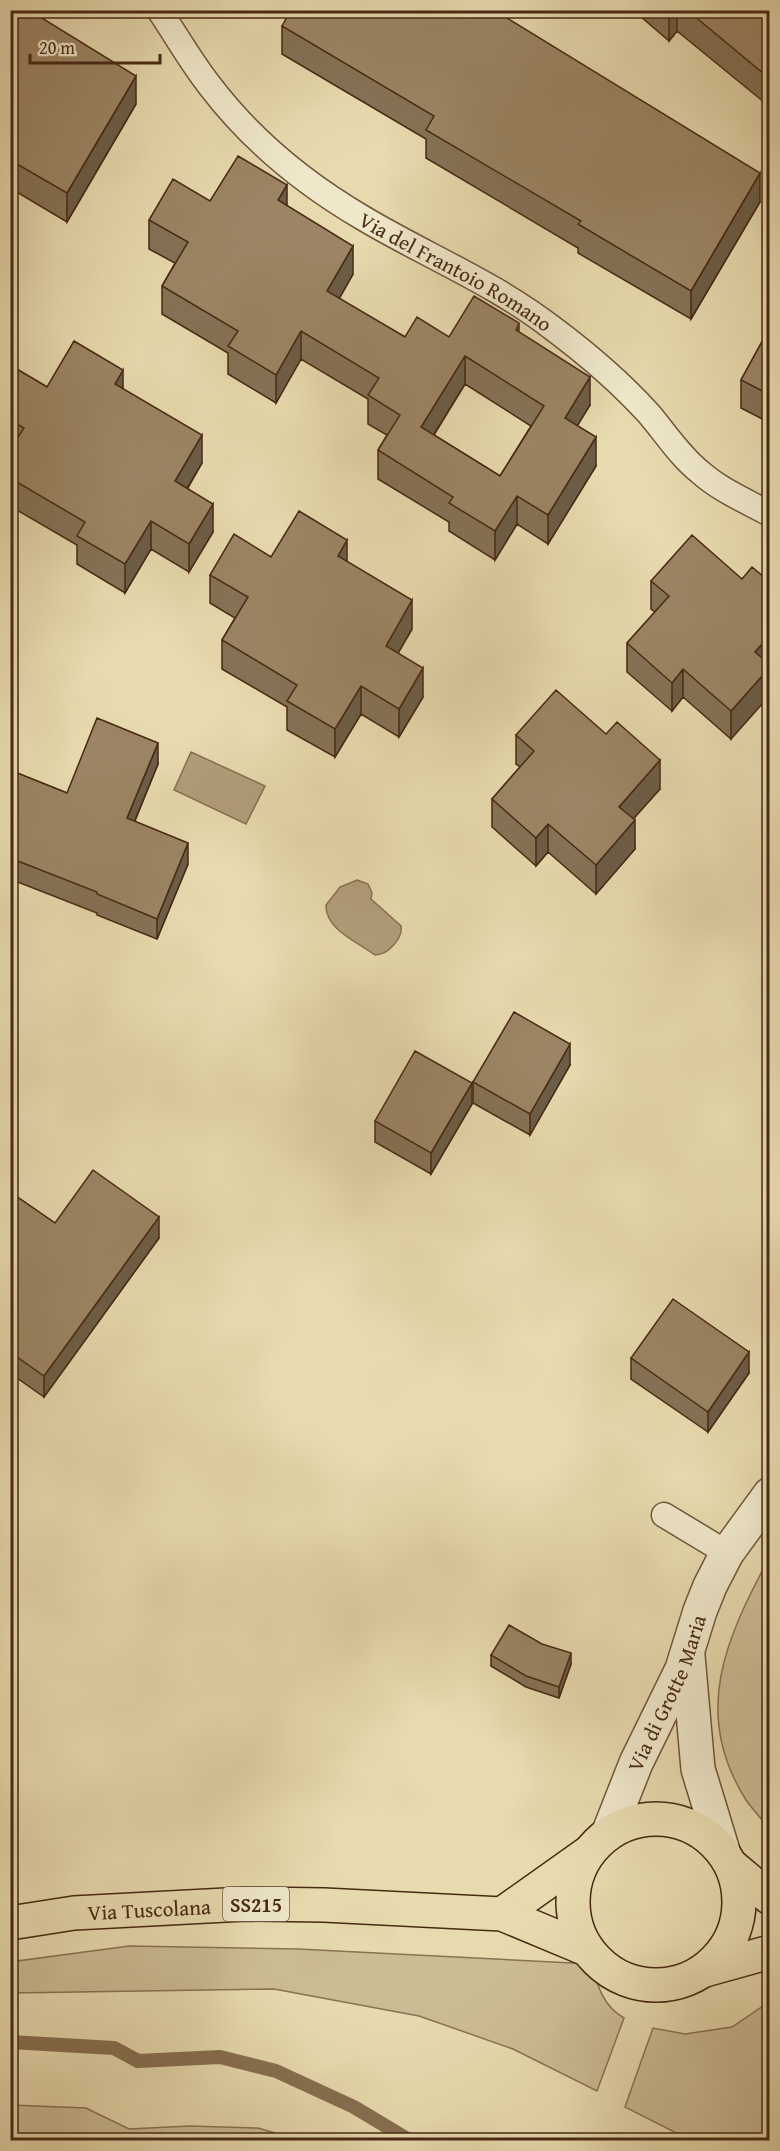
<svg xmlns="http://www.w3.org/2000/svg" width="780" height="2151" font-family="'Gentium Book Plus',serif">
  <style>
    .green { fill: #ccbc94; stroke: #8a7254; stroke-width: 1.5 }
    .water { fill: #b19e7a; stroke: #876f51; stroke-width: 1.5 }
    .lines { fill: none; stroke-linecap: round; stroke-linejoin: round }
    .stream { stroke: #876f51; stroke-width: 14 }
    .service-casing { stroke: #70553a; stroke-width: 27 }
    .minor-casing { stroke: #70553a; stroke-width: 36 }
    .primary-casing { stroke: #482914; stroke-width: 36 }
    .service { stroke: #efe7ca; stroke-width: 24 }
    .minor { stroke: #efe7ca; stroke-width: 33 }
    .primary { stroke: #e7daae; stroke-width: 33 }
    .wall { fill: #857256; stroke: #482914; stroke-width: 1.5; fill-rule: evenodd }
    .shaded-wall { fill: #6c5d46; stroke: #482914; stroke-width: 1.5 }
    .building { fill: #9b8564; stroke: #482914; stroke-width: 1.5; fill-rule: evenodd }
    .labels { text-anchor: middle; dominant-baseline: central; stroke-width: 5; stroke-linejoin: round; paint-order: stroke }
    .shield { fill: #efe7ca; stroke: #7a624b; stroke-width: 1.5 }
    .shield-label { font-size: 20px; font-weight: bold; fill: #482914 }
    .street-label { font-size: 21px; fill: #482914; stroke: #efe7ca }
  </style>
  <rect width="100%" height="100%" fill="#e7daae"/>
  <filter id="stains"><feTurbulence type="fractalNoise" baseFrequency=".00333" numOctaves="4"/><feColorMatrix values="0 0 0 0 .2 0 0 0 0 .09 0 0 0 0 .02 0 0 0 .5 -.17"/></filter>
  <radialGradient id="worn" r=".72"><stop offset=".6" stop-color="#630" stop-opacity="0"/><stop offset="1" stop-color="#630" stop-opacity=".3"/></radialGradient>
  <path class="green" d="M769,1558V1829C762,1819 753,1810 746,1800C691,1713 726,1639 769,1558Z
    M129,1946L298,1949L592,1964C597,1986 604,2007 624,2018L597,2091L513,2049L419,2016L274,1989L11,1993L10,1962Z
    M769,2002V2140H690L625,2107L653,2028L685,2034L732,2027Z
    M10,2105L86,2108L129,2129L190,2126L258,2128L299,2140H11Z"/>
  <path class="water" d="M191,752L265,786L246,824L174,790Z
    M357,880L368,884L372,893L371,899L401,926C403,938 388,955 375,955C357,942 325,929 326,905L340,887Z"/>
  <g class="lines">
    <path class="stream" d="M10,2042L114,2048L138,2061L220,2057L276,2071L354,2107L409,2140"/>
    <g class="service-casing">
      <g id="service">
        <path id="s1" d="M159,10C176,35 191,62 210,86C251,140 305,184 363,218C425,255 494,283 551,327C586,353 620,382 649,414C666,434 680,456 700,472C720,490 746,501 770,514"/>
        <path d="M664,1515L727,1553"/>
      </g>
    </g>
    <g class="minor-casing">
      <g id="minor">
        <path d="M688,1656L698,1769L723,1851"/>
        <path id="s2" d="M608,1834L636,1763L682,1669L700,1611L710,1586L727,1553L770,1494"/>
      </g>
    </g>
    <g class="primary-casing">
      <g id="primary">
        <circle cx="656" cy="1902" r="83"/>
        <path d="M732,1866L770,1898"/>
        <path d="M502,1914L588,1853"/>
        <path id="s3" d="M10,1923L74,1913L245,1904L324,1905L502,1914L586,1949"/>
        <path d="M705,1970L770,1952"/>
      </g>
    </g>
    <use href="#service" class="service"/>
    <use href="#minor" class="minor"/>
    <use href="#primary" class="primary"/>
  </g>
  <path class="wall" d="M10,10L136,104L67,222L10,188Z
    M633,10H770V107L677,31L669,41Z
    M282,26L760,202L691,319L578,253V248L426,158V139L282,54Z
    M210,201L287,206L353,274L339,299L405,337H449L519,332L590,405L577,425L596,466L548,544L517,524L495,560L449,531V522L378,479V450L387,435L368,424V399L301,359L276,403L228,374V353L162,314V286L175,263L149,249V220ZM465,384L531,426L500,476L434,435Z
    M770,327V423L741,408V380Z
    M10,365L47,387L123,389L202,463L188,488L213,532L189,572L151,549L125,593L77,564V545L10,506Z
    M271,557L347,561L412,629L398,653L423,697L399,737L361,714L335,757L287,730V707L222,669V640L235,618L210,603V575Z
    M742,579L770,582V663L731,739L683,697L672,711L627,672V643L655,612L651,609V581Z
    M516,735L660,789L633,819L635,849L596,894L548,852L536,866L492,827V799L520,767L516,764Z
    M158,764L135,821L188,864L157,939L97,915V913L10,879V770L67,793Z
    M570,1065L530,1135L473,1103V1082Z
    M472,1104L431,1174L375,1142V1121Z
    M10,1192L55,1223L159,1238L44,1397L10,1373Z
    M631,1358L749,1373L708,1432L631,1379Z
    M491,1655L571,1664L559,1698L526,1687L491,1666Z"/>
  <path class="shaded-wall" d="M671,10H677V31L669,41V12Z
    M136,76V104L67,222V193Z
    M760,173V202L691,319V291Z
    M287,185V213L278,200Z
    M353,246V274L327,320V291Z
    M519,323V352L516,330Z
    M301,331V359L276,403V375Z
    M465,356V384L421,455V427Z
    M123,370V398L115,384Z
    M590,377V405L565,446V418Z
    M202,435V463L175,509V481Z
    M596,437V466L548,544V515Z
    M517,496V524L495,560V531Z
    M213,504V532L189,572V544Z
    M151,521V549L125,593V564Z
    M347,540V568L338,556Z
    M412,600V629L386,674V646Z
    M770,635V663L755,680V652Z
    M770,667V695L731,739V711Z
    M423,668V697L399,737V709Z
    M683,669V697L672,711V683Z
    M361,686V714L335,757V729Z
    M158,743V764L127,839V818Z
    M660,760V789L619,835V807Z
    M635,820V849L596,894V865Z
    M548,824V852L536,866V838Z
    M188,843V864L157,939V919Z
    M570,1044V1065L530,1135V1114Z
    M472,1083V1104L431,1174V1153Z
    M159,1217V1238L44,1397V1376Z
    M749,1352V1373L708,1432V1412Z
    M571,1653V1664L559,1698V1687Z"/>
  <path class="building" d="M10,10H14L21,15L24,10H29L136,76L67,193L10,160Z
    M291,10H494L760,173L691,291L578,224L581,221L426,130L434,116L282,26Z
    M687,10H770V79Z
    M238,156L287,185L278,200L353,246L327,291L405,337L417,317L449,337L474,296L519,323L516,330L590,377L565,418L596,437L548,515L517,496L495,531L449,503L453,497L378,450L400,415L368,395L379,378L301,331L276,375L228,346L238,331L162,286L188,242L149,220L173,179L210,201ZM465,356L544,406L500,476L421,427Z
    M770,327V395L741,380Z
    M74,341L123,370L115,384L202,435L175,481L213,504L189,544L151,521L125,564L77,536L85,522L10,478V450L24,428L10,420V365L47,387Z
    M299,511L347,540L338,556L412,600L386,646L423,668L399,709L361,686L335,729L287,701L297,685L222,640L248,597L210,575L234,534L271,557Z
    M692,535L742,579L752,567L770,582V635L755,652L770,665V667L731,711L683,669L672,683L627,643L669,596L651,581Z
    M556,690L606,734L617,722L660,760L619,807L635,820L596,865L548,824L536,838L492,799L534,751L516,735Z
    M97,718L158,743L127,818L188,843L157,919L97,894V892L10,858V770L67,793Z
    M514,1012L570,1044L530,1114L473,1082Z
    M415,1051L472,1083L431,1153L375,1121Z
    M93,1170L159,1217L44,1376L10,1352V1283L15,1276L10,1272V1192L55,1223Z
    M673,1299L749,1352L708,1412L631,1358Z
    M509,1625L542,1644L571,1653L559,1687L526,1676L491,1655Z"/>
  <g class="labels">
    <rect class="shield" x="223" y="1887" width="66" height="34" rx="4.5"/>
    <g class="shield-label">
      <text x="256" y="1904">SS215</text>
    </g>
    <g class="street-label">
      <text stroke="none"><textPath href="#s1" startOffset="402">Via del Frantoio Romano</textPath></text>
      <text stroke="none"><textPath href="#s2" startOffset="153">Via di Grotte Maria</textPath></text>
      <text stroke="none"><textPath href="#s3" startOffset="140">Via Tuscolana</textPath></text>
    </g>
  </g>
  <rect width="780" height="2151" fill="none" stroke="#e7daae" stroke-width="36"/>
  <rect x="12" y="12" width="756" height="2127" fill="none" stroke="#482914" stroke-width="3"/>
  <rect x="18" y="18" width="744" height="2115" fill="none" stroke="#482914" stroke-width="1.5"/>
  <path d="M30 54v9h130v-9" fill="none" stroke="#482914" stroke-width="3"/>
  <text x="39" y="54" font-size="18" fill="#482914" stroke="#efe7ca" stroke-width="4.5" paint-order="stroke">20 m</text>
  <rect width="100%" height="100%" filter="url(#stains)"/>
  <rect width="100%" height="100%" fill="url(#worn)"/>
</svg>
